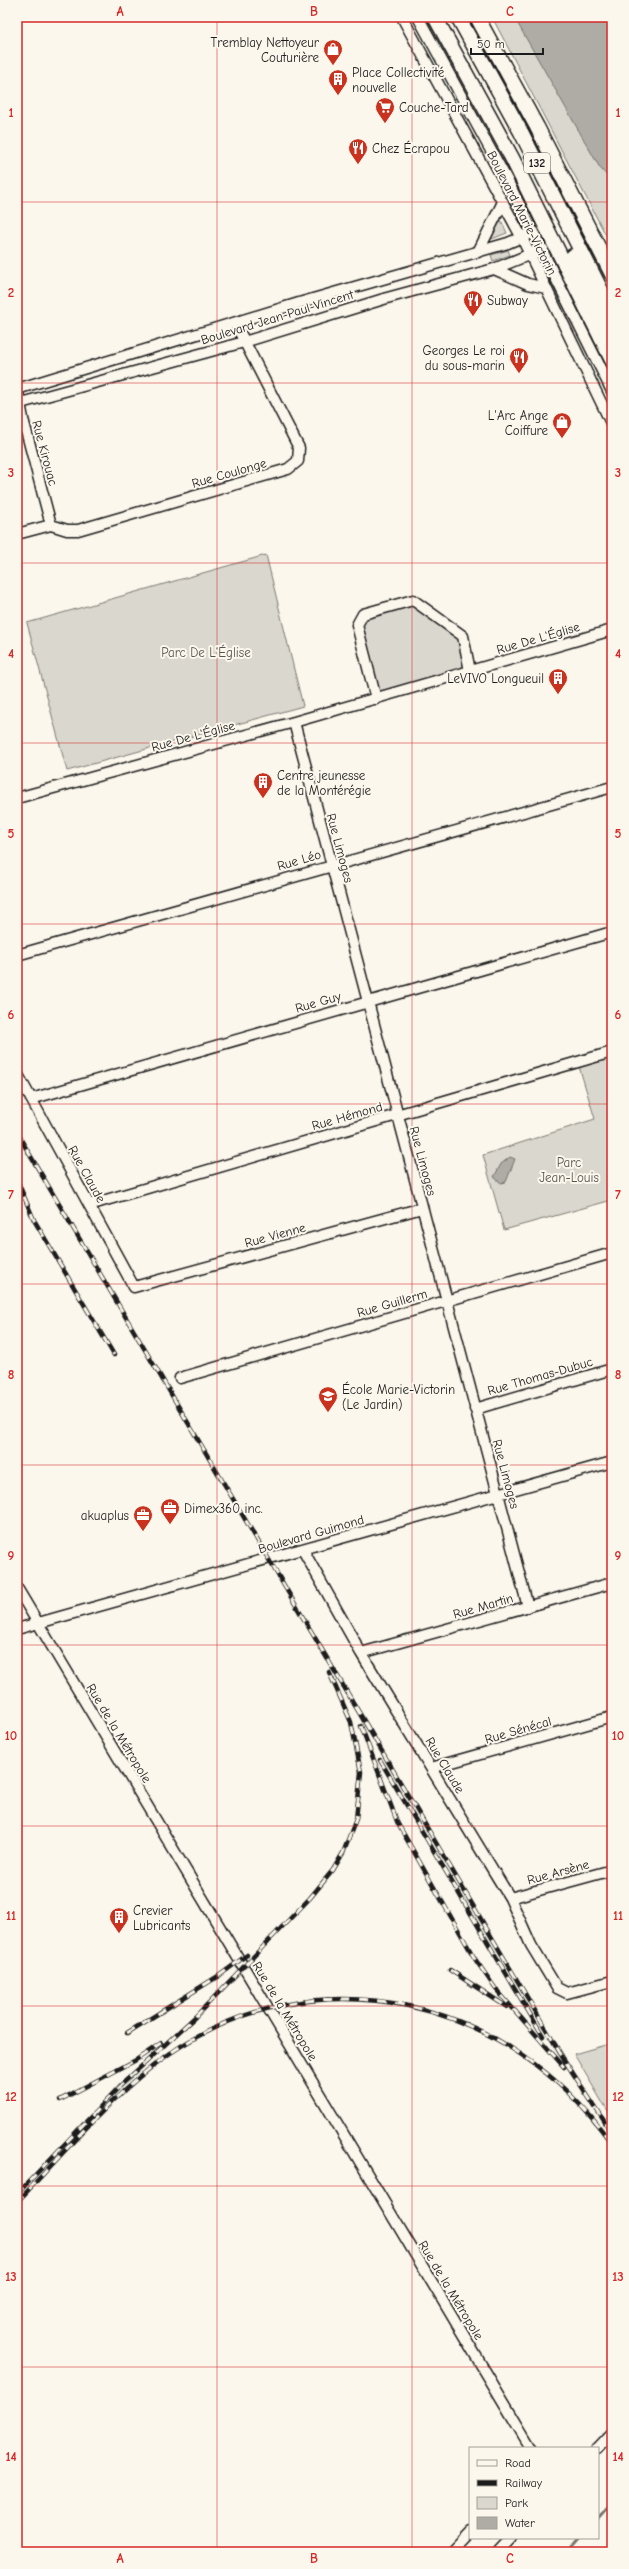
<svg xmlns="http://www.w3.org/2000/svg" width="629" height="2569" font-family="'Comic Neue',sans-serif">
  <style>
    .green { fill: #dad7ce; stroke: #7b7a75 }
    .water { fill: #afaca5; stroke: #74726e }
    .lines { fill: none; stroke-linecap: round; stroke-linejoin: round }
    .stream { stroke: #74726e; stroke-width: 3 }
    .minor-casing { stroke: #1c1c1c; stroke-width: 13 }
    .highway-casing { stroke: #1c1c1c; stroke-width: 17 }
    .minor { stroke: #fbf7ec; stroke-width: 10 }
    .highway { stroke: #fbf7ec; stroke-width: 14 }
    .rail-casing { stroke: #1c1c1c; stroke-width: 4.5 }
    .rail { stroke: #fbf7ec; stroke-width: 3; stroke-dasharray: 9; stroke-linecap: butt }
    .grid { fill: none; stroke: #d62828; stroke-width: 1; stroke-opacity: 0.55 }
    .labels { text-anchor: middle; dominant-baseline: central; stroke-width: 4; stroke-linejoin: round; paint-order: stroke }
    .shield { fill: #fbf7ec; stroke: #5f5e5a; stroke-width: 1 }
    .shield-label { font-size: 12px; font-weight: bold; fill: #1c1c1c }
    .poi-label { font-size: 13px; fill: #1c1c1c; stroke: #fbf7ec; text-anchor: start }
    .street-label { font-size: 13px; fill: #1c1c1c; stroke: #fbf7ec }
    .park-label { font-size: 13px; fill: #555451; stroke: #fbf7ec }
    .neatline { fill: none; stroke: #d62828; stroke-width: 1.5 }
    .grid-label { font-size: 13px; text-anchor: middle; font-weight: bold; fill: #d62828 }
  </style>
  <rect width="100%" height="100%" fill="#fbf7ec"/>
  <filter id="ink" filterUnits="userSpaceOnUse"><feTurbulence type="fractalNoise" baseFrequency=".025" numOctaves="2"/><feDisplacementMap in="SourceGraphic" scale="8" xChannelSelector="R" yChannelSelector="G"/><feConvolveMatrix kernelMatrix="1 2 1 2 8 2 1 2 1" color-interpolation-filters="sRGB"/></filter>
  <g filter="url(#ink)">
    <path class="green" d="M492,17H571L612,84V247Z
      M501,220L507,233L489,240Z
      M508,250L510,255L493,261L491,255Z
      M266,555L303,706L67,771L27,623Z
      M413,600L463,636L470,671L376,699L357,625L363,614Z
      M612,1054V1200L504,1230L483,1155L595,1119L578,1063Z
      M612,2043V2119L574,2054Z"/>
    <path class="water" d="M514,17H612V181L600,168Z
      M510,1157L515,1159L506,1182L501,1183L494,1177L501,1164Z"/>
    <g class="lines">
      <path class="stream" d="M598,2518L612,2502
        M568,2552L580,2538"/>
      <g class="minor-casing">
        <path id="minor" d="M402,17L522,238L612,425
          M418,17L507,180L612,391
          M478,252L503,202
          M494,269L528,284L546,288
          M17,387L23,419L51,525
          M17,389L299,303L508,243L534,232
          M17,404L244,342L387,298L494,269L543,249
          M17,534L51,525L67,530H78L288,469L298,461L299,448L235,323
          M376,699L357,625L363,614L413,600L463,636L470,671
          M294,722L528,1607
          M17,798L294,722L612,630
          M17,955L612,787
          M17,1073L134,1287L422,1208
          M31,1099L612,932
          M89,1205L612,1052
          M180,1378L612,1253
          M475,1409L612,1369
          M303,1550L361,1653L510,1898L531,1945L557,1988L567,1993L612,1981
          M17,1588L531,2448
          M17,1629L612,1462
          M361,1653L612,1583
          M431,1768L612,1717
          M510,1898L612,1870
          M598,2448L612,2433
          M451,2552L470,2532
          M498,2552L511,2538"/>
      </g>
      <g class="highway-casing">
        <path id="highway" d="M435,17L512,158L612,360
          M458,17L521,132L612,312
          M477,17L537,127L612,274
          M573,256L612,337"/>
      </g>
      <use href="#minor" class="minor"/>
      <use href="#highway" class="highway"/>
      <g class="rail-casing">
        <path id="rail" d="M17,1133L563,2058L612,2133
          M17,1180L34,1220L114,1355
          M361,1726L398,1824L475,1959L495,1988L564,2067
          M380,1760L543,2036
          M450,1970L507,2007
          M127,2033L220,1975L247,1955
          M60,2100L136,2060L161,2043
          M17,2194L120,2086L195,2017L310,1898L333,1870L343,1853L356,1819L361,1772L351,1722L329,1672
          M17,2202C64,2153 113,2093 169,2054C319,1951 510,1999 612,2144"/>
      </g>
      <use href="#rail" class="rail"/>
    </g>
  </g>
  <path class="grid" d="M217,17V2552M412,17V2552M17,202H612M17,383H612M17,563H612M17,743H612M17,924H612M17,1104H612M17,1284H612M17,1465H612M17,1645H612M17,1826H612M17,2006H612M17,2186H612M17,2367H612"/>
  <defs>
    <g id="shop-pin" transform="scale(1)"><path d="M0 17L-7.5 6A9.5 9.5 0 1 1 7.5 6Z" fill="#c8321e" stroke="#fbf7ec"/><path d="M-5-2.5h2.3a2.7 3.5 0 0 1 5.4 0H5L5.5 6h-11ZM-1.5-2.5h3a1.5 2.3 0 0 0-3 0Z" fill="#fff"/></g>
    <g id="building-pin" transform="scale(1)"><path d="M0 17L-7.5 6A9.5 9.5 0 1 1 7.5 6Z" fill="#c8321e" stroke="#fbf7ec"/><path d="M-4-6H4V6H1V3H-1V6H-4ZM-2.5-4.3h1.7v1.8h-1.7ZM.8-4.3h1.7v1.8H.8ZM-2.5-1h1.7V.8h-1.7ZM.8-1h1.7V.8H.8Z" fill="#fff"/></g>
    <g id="supermarket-pin" transform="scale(1)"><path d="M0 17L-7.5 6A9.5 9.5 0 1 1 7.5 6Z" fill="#c8321e" stroke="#fbf7ec"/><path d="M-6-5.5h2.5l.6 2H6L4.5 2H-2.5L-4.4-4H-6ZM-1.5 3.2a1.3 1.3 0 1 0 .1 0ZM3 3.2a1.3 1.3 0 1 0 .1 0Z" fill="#fff"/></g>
    <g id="restaurant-pin" transform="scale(1)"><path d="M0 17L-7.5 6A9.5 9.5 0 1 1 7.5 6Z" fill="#c8321e" stroke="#fbf7ec"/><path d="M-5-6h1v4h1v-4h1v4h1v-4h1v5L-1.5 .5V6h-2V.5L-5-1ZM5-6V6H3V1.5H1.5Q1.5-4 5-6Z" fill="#fff"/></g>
    <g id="school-pin" transform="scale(1)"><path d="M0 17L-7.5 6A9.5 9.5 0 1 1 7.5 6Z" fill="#c8321e" stroke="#fbf7ec"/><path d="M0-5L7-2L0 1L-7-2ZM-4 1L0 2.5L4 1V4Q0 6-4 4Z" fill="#fff"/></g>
    <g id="office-pin" transform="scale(1)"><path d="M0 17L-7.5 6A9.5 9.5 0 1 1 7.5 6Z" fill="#c8321e" stroke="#fbf7ec"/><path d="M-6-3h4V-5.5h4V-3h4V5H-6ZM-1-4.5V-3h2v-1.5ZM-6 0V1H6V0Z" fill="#fff"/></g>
  </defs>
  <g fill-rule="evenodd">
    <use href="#shop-pin" x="333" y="49"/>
    <use href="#building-pin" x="338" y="79"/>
    <use href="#supermarket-pin" x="385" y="107"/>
    <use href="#restaurant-pin" x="358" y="148"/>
    <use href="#restaurant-pin" x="473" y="300"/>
    <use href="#restaurant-pin" x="519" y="357"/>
    <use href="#shop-pin" x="562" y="422"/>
    <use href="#building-pin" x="558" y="678"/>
    <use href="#building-pin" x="263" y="782"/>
    <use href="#school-pin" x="328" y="1396"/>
    <use href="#office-pin" x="170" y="1508"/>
    <use href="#office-pin" x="143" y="1515"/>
    <use href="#building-pin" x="119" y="1917"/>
  </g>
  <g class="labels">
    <rect class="shield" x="524" y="153" width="26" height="20" rx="3"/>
    <g class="shield-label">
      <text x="537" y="163">132</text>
    </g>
    <g class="poi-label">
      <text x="319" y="42" text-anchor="end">Tremblay Nettoyeur<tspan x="319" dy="15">Couturière</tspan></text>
      <text x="352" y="72">Place Collectivité<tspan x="352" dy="15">nouvelle</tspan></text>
      <text x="399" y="107">Couche-Tard</text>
      <text x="372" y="148">Chez Écrapou</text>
      <text x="487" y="300">Subway</text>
      <text x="505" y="350" text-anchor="end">Georges Le roi<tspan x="505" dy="15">du sous-marin</tspan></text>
      <text x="548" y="415" text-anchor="end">L'Arc Ange<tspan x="548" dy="15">Coiffure</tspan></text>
      <text x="544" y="678" text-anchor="end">LeVIVO Longueuil</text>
      <text x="277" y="775">Centre jeunesse<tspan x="277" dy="15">de la Montérégie</tspan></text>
      <text x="342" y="1389">École Marie-Victorin<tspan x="342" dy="15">(Le Jardin)</tspan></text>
      <text x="184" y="1508">Dimex360 inc.</text>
      <text x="129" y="1515" text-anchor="end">akuaplus</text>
      <text x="133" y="1910">Crevier<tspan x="133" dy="15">Lubricants</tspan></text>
    </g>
    <g class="street-label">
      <text transform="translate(522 213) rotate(63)">Boulevard Marie-Victorin</text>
      <text transform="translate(277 317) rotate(-17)">Boulevard Jean-Paul-Vincent</text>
      <text transform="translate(45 453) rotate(75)">Rue Kirouac</text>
      <text transform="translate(229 473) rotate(-16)">Rue Coulonge</text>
      <text transform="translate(538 638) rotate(-16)">Rue De L'Église</text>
      <text transform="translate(193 736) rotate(-15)">Rue De L'Église</text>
      <text transform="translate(340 848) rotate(75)">Rue Limoges</text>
      <text transform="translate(299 860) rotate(-16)">Rue Léo</text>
      <text transform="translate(318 1002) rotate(-16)">Rue Guy</text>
      <text transform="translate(347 1116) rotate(-16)">Rue Hémond</text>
      <text transform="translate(423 1161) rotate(75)">Rue Limoges</text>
      <text transform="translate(87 1174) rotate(61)">Rue Claude</text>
      <text transform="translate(275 1235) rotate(-15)">Rue Vienne</text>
      <text transform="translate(392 1303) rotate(-16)">Rue Guillerm</text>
      <text transform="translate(540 1376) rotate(-16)">Rue Thomas-Dubuc</text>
      <text transform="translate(506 1474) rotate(75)">Rue Limoges</text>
      <text transform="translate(311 1534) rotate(-16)">Boulevard Guimond</text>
      <text transform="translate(483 1606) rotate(-16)">Rue Martin</text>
      <text transform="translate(518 1730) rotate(-16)">Rue Sénécal</text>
      <text transform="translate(119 1733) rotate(59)">Rue de la Métropole</text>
      <text transform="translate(445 1765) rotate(59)">Rue Claude</text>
      <text transform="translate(558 1872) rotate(-15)">Rue Arsène</text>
      <text transform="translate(285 2011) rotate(59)">Rue de la Métropole</text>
      <text transform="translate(451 2290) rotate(59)">Rue de la Métropole</text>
    </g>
    <g class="park-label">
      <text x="206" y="652">Parc De L'Église</text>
      <text x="569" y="1162">Parc<tspan x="569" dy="15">Jean-Louis</tspan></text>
    </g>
  </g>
  <rect width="629" height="2569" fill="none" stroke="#fbf7ec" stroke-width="44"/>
  <rect x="469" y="2447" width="130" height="92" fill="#fbf7ec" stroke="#a29f99"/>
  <rect x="477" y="2460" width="20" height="6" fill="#fbf7ec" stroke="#a29f99"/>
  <text x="505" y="2467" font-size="12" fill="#1c1c1c">Road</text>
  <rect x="477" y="2480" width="20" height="6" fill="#1c1c1c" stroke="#a29f99"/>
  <text x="505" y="2487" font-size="12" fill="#1c1c1c">Railway</text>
  <rect x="477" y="2497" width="20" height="12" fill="#dad7ce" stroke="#a29f99"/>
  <text x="505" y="2507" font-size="12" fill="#1c1c1c">Park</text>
  <rect x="477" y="2517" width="20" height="12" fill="#afaca5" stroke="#a29f99"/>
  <text x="505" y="2527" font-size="12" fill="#1c1c1c">Water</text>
  <path d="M471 48v6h72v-6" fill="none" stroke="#1c1c1c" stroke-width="2"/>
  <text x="477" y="48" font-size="12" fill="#1c1c1c" stroke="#fbf7ec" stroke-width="3" paint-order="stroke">50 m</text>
  <rect x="22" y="22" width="585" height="2525" class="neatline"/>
  <g class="grid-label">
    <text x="120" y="16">A</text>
    <text x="314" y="16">B</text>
    <text x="510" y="16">C</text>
    <text x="11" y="117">1</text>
    <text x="618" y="117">1</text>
    <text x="11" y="297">2</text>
    <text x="618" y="297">2</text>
    <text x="11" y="477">3</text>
    <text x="618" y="477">3</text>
    <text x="11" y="658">4</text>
    <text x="618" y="658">4</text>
    <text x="11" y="838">5</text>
    <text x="618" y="838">5</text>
    <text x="11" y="1019">6</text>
    <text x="618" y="1019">6</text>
    <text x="11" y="1199">7</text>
    <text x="618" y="1199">7</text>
    <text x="11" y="1379">8</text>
    <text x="618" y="1379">8</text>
    <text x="11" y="1560">9</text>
    <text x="618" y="1560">9</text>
    <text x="11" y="1740">10</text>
    <text x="618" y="1740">10</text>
    <text x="11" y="1920">11</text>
    <text x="618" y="1920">11</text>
    <text x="11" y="2101">12</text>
    <text x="618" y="2101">12</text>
    <text x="11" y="2281">13</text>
    <text x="618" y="2281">13</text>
    <text x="11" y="2461">14</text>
    <text x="618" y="2461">14</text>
    <text x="120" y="2563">A</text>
    <text x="314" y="2563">B</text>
    <text x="510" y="2563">C</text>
  </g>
</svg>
